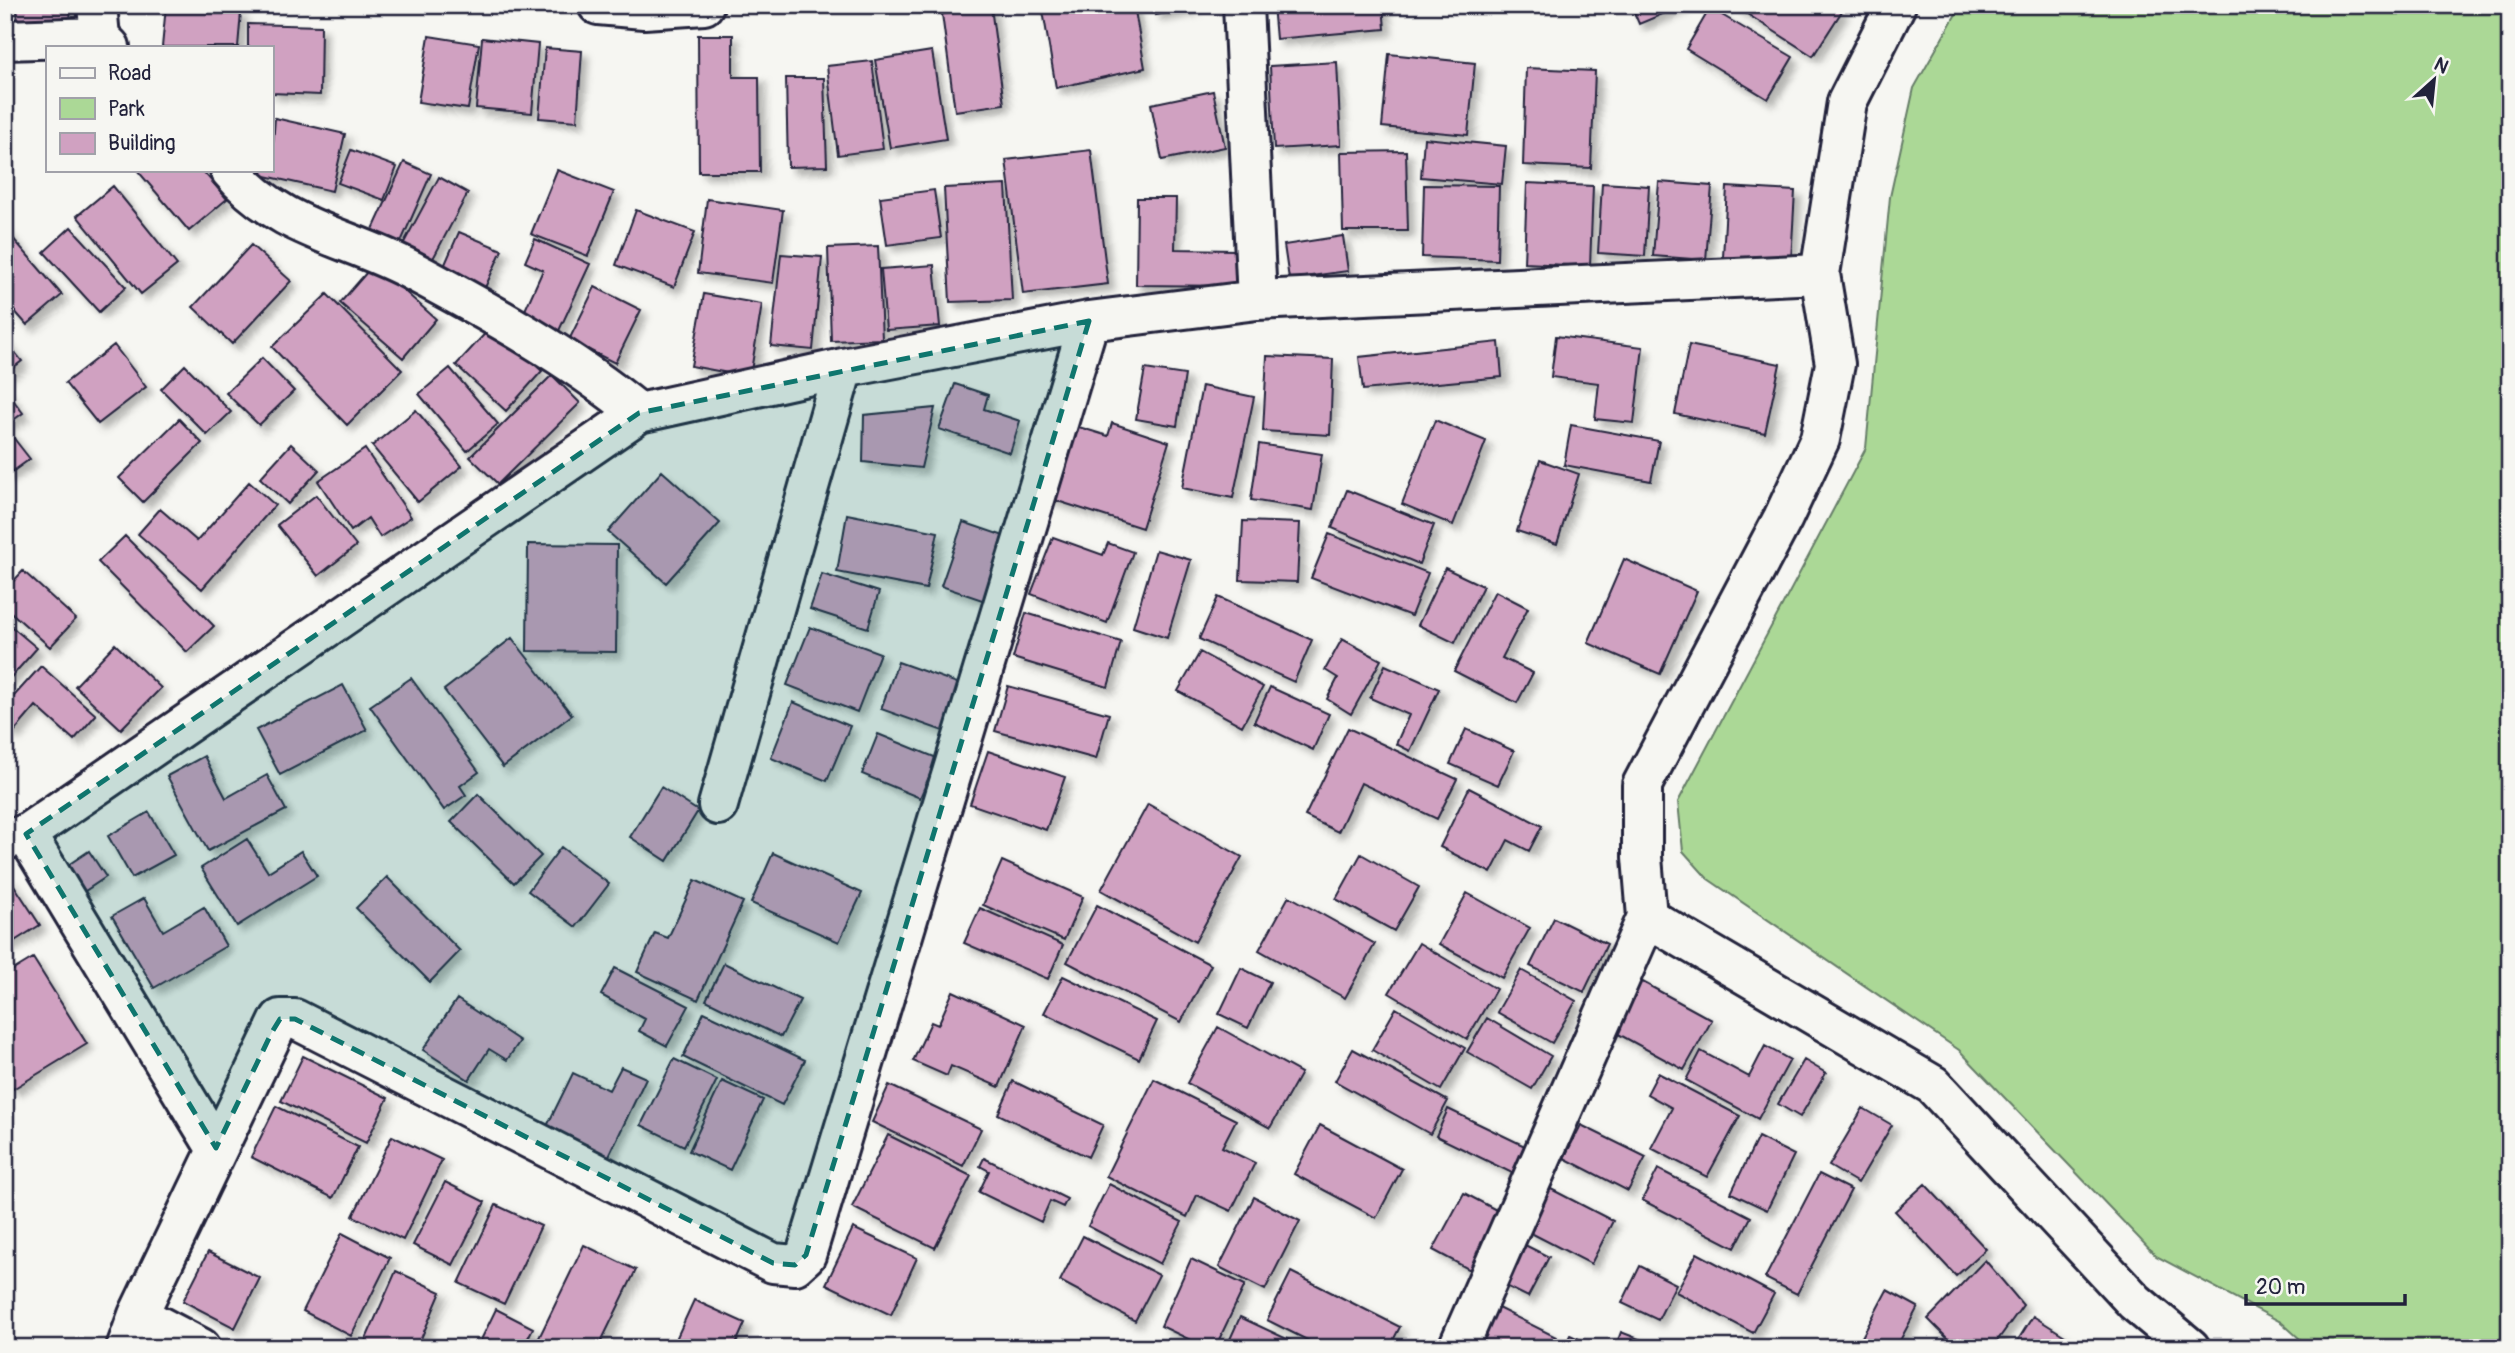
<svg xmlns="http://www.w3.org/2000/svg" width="2515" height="1353" font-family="Pangolin,sans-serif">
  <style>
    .green { fill: #abd896; stroke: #667d68; stroke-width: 2 }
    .building { fill: #d0a1c1; stroke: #22223b; stroke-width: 2; filter: url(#shadow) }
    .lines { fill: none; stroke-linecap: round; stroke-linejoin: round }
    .minor-casing { stroke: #22223b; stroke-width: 44 }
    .minor { stroke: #f6f6f2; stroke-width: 38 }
    .marked { fill: #0f766e; fill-opacity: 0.2; stroke: #0f766e; stroke-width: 5; stroke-dasharray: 14 9; stroke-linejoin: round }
  </style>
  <defs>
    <filter id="shadow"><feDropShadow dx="6" dy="6" stdDeviation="3.5" flood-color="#0004"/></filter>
  </defs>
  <rect width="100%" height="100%" fill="#f6f6f2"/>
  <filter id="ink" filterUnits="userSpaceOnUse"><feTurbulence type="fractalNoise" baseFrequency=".0143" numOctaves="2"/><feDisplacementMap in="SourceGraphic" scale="14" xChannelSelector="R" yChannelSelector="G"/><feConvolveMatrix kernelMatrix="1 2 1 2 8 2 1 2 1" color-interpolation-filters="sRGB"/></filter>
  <g filter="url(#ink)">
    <path class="green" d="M1961,5H2510V1348H2310L2281,1322L2156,1256L1959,1050L1708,879L1683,851L1678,802L1866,448L1890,197L1914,88Z"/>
    <path class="building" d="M17,5H70L71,31L18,32Z
      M1042,5H1134L1145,68L1056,88Z
      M1154,5H1192V8L1156,15Z
      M1273,5H1383L1385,29L1276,39Z
      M1631,5H1684L1639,24Z
      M1733,5H1833L1842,11L1813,56Z
      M166,6L241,12L238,47H162Z
      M991,7L1004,104L955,111L942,14Z
      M1710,8L1793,57L1768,99L1686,49Z
      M248,24L321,26L320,95L271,93V47H248Z
      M698,35H733V77H759L760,172H699Z
      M429,36L479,44L468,109L418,102Z
      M482,38L538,44L532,113L476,108Z
      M545,48L582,51L577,121L539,118Z
      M932,51L946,139L890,148L875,60Z
      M1389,54L1475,63L1468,135L1382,127Z
      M872,61L883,149L838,155L827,66Z
      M1337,62L1341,145L1274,149L1270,66Z
      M1526,68L1595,71L1591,168L1523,165Z
      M786,78H824L827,166L788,167Z
      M1213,91L1225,147L1162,160L1151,104Z
      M275,118L345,134L332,191L261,175L262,170H271Z
      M1424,138L1506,146L1502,184L1421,177Z
      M351,150L397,167L384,200L338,183Z
      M1091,150L1108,284L1023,294L1006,160Z
      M1406,151L1408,231H1343L1341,152Z
      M404,162L431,174L397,251L369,238Z
      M137,170H202L227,199L189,231Z
      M557,170L614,192L588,256L531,234Z
      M439,177L468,193L428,268L399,252Z
      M1659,182L1712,186L1706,260L1653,256Z
      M1527,183L1593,186L1590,266L1524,263Z
      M1602,183L1649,186L1645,256L1598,253Z
      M1006,185L1012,300L950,302L944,188Z
      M1424,185L1499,186L1497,260L1422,257Z
      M113,186L177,265L141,294L77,216Z
      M1727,187L1795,191L1791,261L1723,257Z
      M934,190L941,238L887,245L880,197Z
      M1137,198H1176L1175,249L1235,250V286L1136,285Z
      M707,199L783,210L773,283L698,273Z
      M636,210L695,232L674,287L616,265Z
      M71,227L126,287L99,312L44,252Z
      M5,229L62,295L27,325L5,300Z
      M459,232L502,250L484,290L442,271Z
      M1343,236L1348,271L1289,279L1284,245Z
      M535,239L590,264L557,335L521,319L543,270L525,262Z
      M251,245L291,281L232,344L193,307Z
      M878,246L882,339L831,341L828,248Z
      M781,254L822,257L813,350L771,346Z
      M374,264L436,319L403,358L340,303Z
      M934,265L940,326L886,330L881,269Z
      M595,287L641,310L615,363L569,340Z
      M327,294L402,370L347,425L272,347Z
      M704,294L762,304L750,377L691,366Z
      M492,326L542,371L506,411L456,365Z
      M1556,336L1643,347L1634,423L1595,419L1599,383L1551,377Z
      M5,340L22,361L5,374Z
      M1499,342L1502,377L1363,390L1359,357Z
      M114,345L146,387L98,424L65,383Z
      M1689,345L1780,364L1765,433L1675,414Z
      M1267,356L1333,359L1330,435L1263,431Z
      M262,358L294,391L259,425L226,393Z
      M185,365L231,412L207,435L161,389Z
      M450,368L498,424L467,451L419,394Z
      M1145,369L1185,375L1177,426L1136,419Z
      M552,375L580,403L498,484L470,457Z
      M955,384L988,395L984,409L1020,421L1010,453L939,429Z
      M1202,386L1254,397L1233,498L1182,488Z
      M5,389L23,413L5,426Z
      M935,408L921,468L863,462L864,415Z
      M416,410L462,466L418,502L372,446Z
      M179,419L202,443L143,502L119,478Z
      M1435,420L1486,441L1453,525L1402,504Z
      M1112,423L1169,442L1142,528L1045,497L1069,424L1108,436Z
      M1571,425L1659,441L1651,481L1564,465Z
      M5,427L30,459L5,477Z
      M291,444L319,470L288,504L260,478Z
      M1259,444L1322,454L1313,510L1251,500Z
      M365,449L411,517L380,537L368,518L351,531L318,481Z
      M1540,460L1579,474L1557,544L1517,531Z
      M662,471L720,523L666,583L608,532Z
      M249,482L275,505L202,589L138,534L160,509L197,541Z
      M1347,490L1434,525L1419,564L1332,528Z
      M316,495L356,546L318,576L277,525Z
      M847,514L938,532L926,589L837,572Z
      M1243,521L1300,523L1297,582L1240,580Z
      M963,522L1010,538L988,602L941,586Z
      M1329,534L1428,573L1411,616L1311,578Z
      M125,536L214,626L187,652L98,562Z
      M1053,537L1103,555L1108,543L1133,552L1107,623L1031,594Z
      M528,544L617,545L616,652L527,651Z
      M1156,550L1191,560L1167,638L1133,627Z
      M1624,559L1697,591L1660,674L1588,643Z
      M1445,568L1483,586L1455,643L1418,625Z
      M23,571L76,619L50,647L5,607V590Z
      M822,574L879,592L868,628L810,609Z
      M1495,591L1528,608L1502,658L1533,673L1517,703L1454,671Z
      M1218,597L1312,640L1294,682L1199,639Z
      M1026,613L1121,642L1108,687L1013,658Z
      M5,621L37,648L5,684Z
      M810,627L880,653L857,712L787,685Z
      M512,638L572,715L503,767L444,690Z
      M1342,639L1381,660L1351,714L1327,699L1338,678L1325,670Z
      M115,644L161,688L121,729L75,686Z
      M1200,652L1263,687L1242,726L1178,691Z
      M898,662L963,685L946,732L881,709Z
      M1385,665L1439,689L1410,751L1396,744L1409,715L1370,698Z
      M41,666L96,715L74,740L36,706L13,733L5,726V706Z
      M411,678L479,772L460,786L466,795L444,810L370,706Z
      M343,685L367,730L280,775L256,730Z
      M1008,686L1109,714L1096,759L995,731Z
      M1270,687L1329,714L1313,750L1254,722Z
      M793,702L850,726L827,781L771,758Z
      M1348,728L1457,779L1437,819L1361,783L1338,832L1305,816Z
      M1466,729L1514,751L1498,785L1450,764Z
      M878,734L937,758L920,798L862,774Z
      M988,751L1065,777L1046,830L970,804Z
      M204,756L226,798L267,775L286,810L208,851L167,776Z
      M661,787L698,811L667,861L630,837Z
      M1469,788L1542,826L1529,851L1508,840L1491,873L1440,847Z
      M478,794L541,856L514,883L451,822Z
      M1148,804L1242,857L1195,942L1101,890Z
      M149,812L174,855L132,878L108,836Z
      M247,839L268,872L301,851L317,876L237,926L201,868Z
      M561,847L609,884L576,927L528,891Z
      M89,851L106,877L79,895L62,869Z
      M773,853L862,893L839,942L751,903Z
      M1361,854L1419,887L1394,931L1336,899Z
      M1002,861L1083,897L1064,940L983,905Z
      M387,877L460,951L430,982L356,908Z
      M10,879L40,925L5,947V882Z
      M695,880L743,902L698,1000L637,972L655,933L668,938Z
      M1467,893L1530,928L1502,978L1439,944Z
      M1289,896L1375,944L1345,998L1259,950Z
      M144,898L163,931L204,907L226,946L154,988L112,916Z
      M1097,905L1211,965L1181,1022L1067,962Z
      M980,908L1063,945L1048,979L964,943Z
      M1554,918L1607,944L1584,992L1530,966Z
      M1419,943L1496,989L1467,1039L1389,993Z
      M33,958L87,1044L13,1089L5,1077V975Z
      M724,963L800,1000L781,1037L706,1000Z
      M615,968L689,1006L667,1046L639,1031L645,1019L601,995Z
      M1241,968L1270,982L1248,1028L1219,1014Z
      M1521,970L1576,1001L1552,1043L1497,1012Z
      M1063,976L1157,1021L1139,1059L1044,1013Z
      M1639,980L1712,1020L1684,1070L1611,1030Z
      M953,991L1026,1025L999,1087L951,1066L947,1076L913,1061L931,1022L938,1025Z
      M457,999L520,1041L507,1060L489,1049L469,1080L423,1050Z
      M1396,1008L1465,1048L1441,1090L1372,1050Z
      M704,1012L805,1060L782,1105L683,1057Z
      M1487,1018L1551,1056L1532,1089L1467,1052Z
      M1218,1027L1301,1073L1270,1128L1187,1083Z
      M1765,1046L1790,1060L1758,1119L1686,1080L1701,1051L1749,1077Z
      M1353,1049L1448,1101L1430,1134L1335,1081Z
      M303,1056L388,1098L366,1143L281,1101Z
      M674,1059L717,1080L684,1146L641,1125Z
      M1804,1060L1826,1073L1800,1117L1778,1104Z
      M621,1067L646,1078L608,1158L546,1128L573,1073L609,1090Z
      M1658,1073L1740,1116L1707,1177L1651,1148L1672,1108L1647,1094Z
      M1154,1079L1236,1120L1222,1147L1255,1163L1231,1211L1197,1195L1187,1217L1106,1176Z
      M722,1081L763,1100L730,1170L689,1151Z
      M1013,1081L1103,1125L1088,1157L998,1114Z
      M889,1085L981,1129L963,1166L872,1122Z
      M276,1106L358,1147L333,1198L251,1157Z
      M1863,1108L1892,1125L1858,1183L1829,1166Z
      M1448,1109L1529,1148L1516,1175L1436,1136Z
      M1320,1125L1402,1169L1376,1218L1294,1174Z
      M1581,1125L1646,1157L1628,1191L1564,1158Z
      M888,1135L971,1176L935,1248L852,1207Z
      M392,1136L442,1160L403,1240L353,1216Z
      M1758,1137L1794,1155L1767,1210L1731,1193Z
      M984,1158L1067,1199L1063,1207L1050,1201L1041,1222L979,1192L989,1171L980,1166Z
      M1658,1169L1751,1217L1735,1248L1642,1200Z
      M1819,1174L1851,1190L1797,1294L1765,1278Z
      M445,1182L485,1202L453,1265L413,1245Z
      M1109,1184L1182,1222L1160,1264L1088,1226Z
      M1925,1184L1986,1249L1956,1276L1895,1211Z
      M1549,1188L1613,1221L1591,1264L1527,1231Z
      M1464,1193L1502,1213L1472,1271L1433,1250Z
      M1254,1197L1300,1221L1265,1290L1219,1267Z
      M496,1205L541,1226L504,1304L459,1283Z
      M853,1228L917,1258L891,1315L826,1284Z
      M342,1233L390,1258L351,1336L303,1311Z
      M1083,1236L1159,1275L1135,1321L1060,1281Z
      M1519,1242L1549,1257L1528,1297L1498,1282Z
      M584,1245L636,1270L598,1348H534Z
      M208,1252L260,1278L235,1328L183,1301Z
      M1697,1253L1774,1294L1753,1333L1676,1292Z
      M1191,1259L1245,1285L1215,1348H1207L1161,1326Z
      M1985,1260L2023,1305L1992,1348H1957L1928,1319Z
      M1640,1266L1676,1284L1658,1320L1622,1303Z
      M396,1271L441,1292L417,1348H362Z
      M1291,1272L1400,1327L1389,1348H1323L1267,1320Z
      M1887,1290L1918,1307L1896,1348H1876L1861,1339Z
      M694,1300L745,1323L734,1348H672Z
      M1490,1304L1556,1337L1551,1348H1468Z
      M496,1309L533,1328L523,1348H477Z
      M2033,1316L2081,1346L2080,1348H2013Z
      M1240,1317L1306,1348H1226Z
      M1621,1332L1662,1348H1615Z
      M1570,1335L1599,1348H1564Z"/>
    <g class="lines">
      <g class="minor-casing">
        <path id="minor" d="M97,5L100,37L110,47
          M598,5L644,9L704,5
          M1243,5L1257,300
          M1896,5L1847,102L1820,274L1835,364L1820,439L1783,518L1642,785V857L1647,917L1933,1085L2135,1302L2190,1348
          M5,40L100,37
          M230,170C279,229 346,236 409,269C488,311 571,357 639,413
          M718,805L843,368
          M26,834L216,1148
          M5,840L26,834L639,413L843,368L1089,321L1257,300L1820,274
          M126,1348L138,1315
          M201,1348L138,1315L280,1019H295L773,1263L795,1265L806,1255L1089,321
          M1458,1348L1647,917"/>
      </g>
      <use href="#minor" class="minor"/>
    </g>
  </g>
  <path class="marked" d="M1089,321L806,1255L795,1265L773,1263L295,1019H280L272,1032L216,1148L26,834L639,413Z"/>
  <rect width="2515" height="1353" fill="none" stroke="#f6f6f2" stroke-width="28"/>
  <rect x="14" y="14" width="2487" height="1325" fill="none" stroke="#22223b" stroke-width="2.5" filter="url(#ink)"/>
  <rect x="46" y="46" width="228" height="126" fill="#f6f6f2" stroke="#a1a1a9" stroke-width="2"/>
  <rect x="60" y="68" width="35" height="10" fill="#f6f6f2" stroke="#a1a1a9" stroke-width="2"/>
  <text x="108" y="80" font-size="21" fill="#22223b">Road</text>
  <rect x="60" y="98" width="35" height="21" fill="#abd896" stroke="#a1a1a9" stroke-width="2"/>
  <text x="108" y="116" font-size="21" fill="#22223b">Park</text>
  <rect x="60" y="133" width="35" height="21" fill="#d0a1c1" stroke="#a1a1a9" stroke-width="2"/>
  <text x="108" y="150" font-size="21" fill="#22223b">Building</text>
  <g transform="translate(2434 80) rotate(27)" stroke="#f6f6f2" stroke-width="5" paint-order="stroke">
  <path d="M0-5L12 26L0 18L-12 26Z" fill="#22223b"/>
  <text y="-10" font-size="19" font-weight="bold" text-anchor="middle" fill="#22223b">N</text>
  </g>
  <path d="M2246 1294v10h159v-10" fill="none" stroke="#22223b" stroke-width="3.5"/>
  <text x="2256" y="1294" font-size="21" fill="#22223b" stroke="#f6f6f2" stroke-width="5" paint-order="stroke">20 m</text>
</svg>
